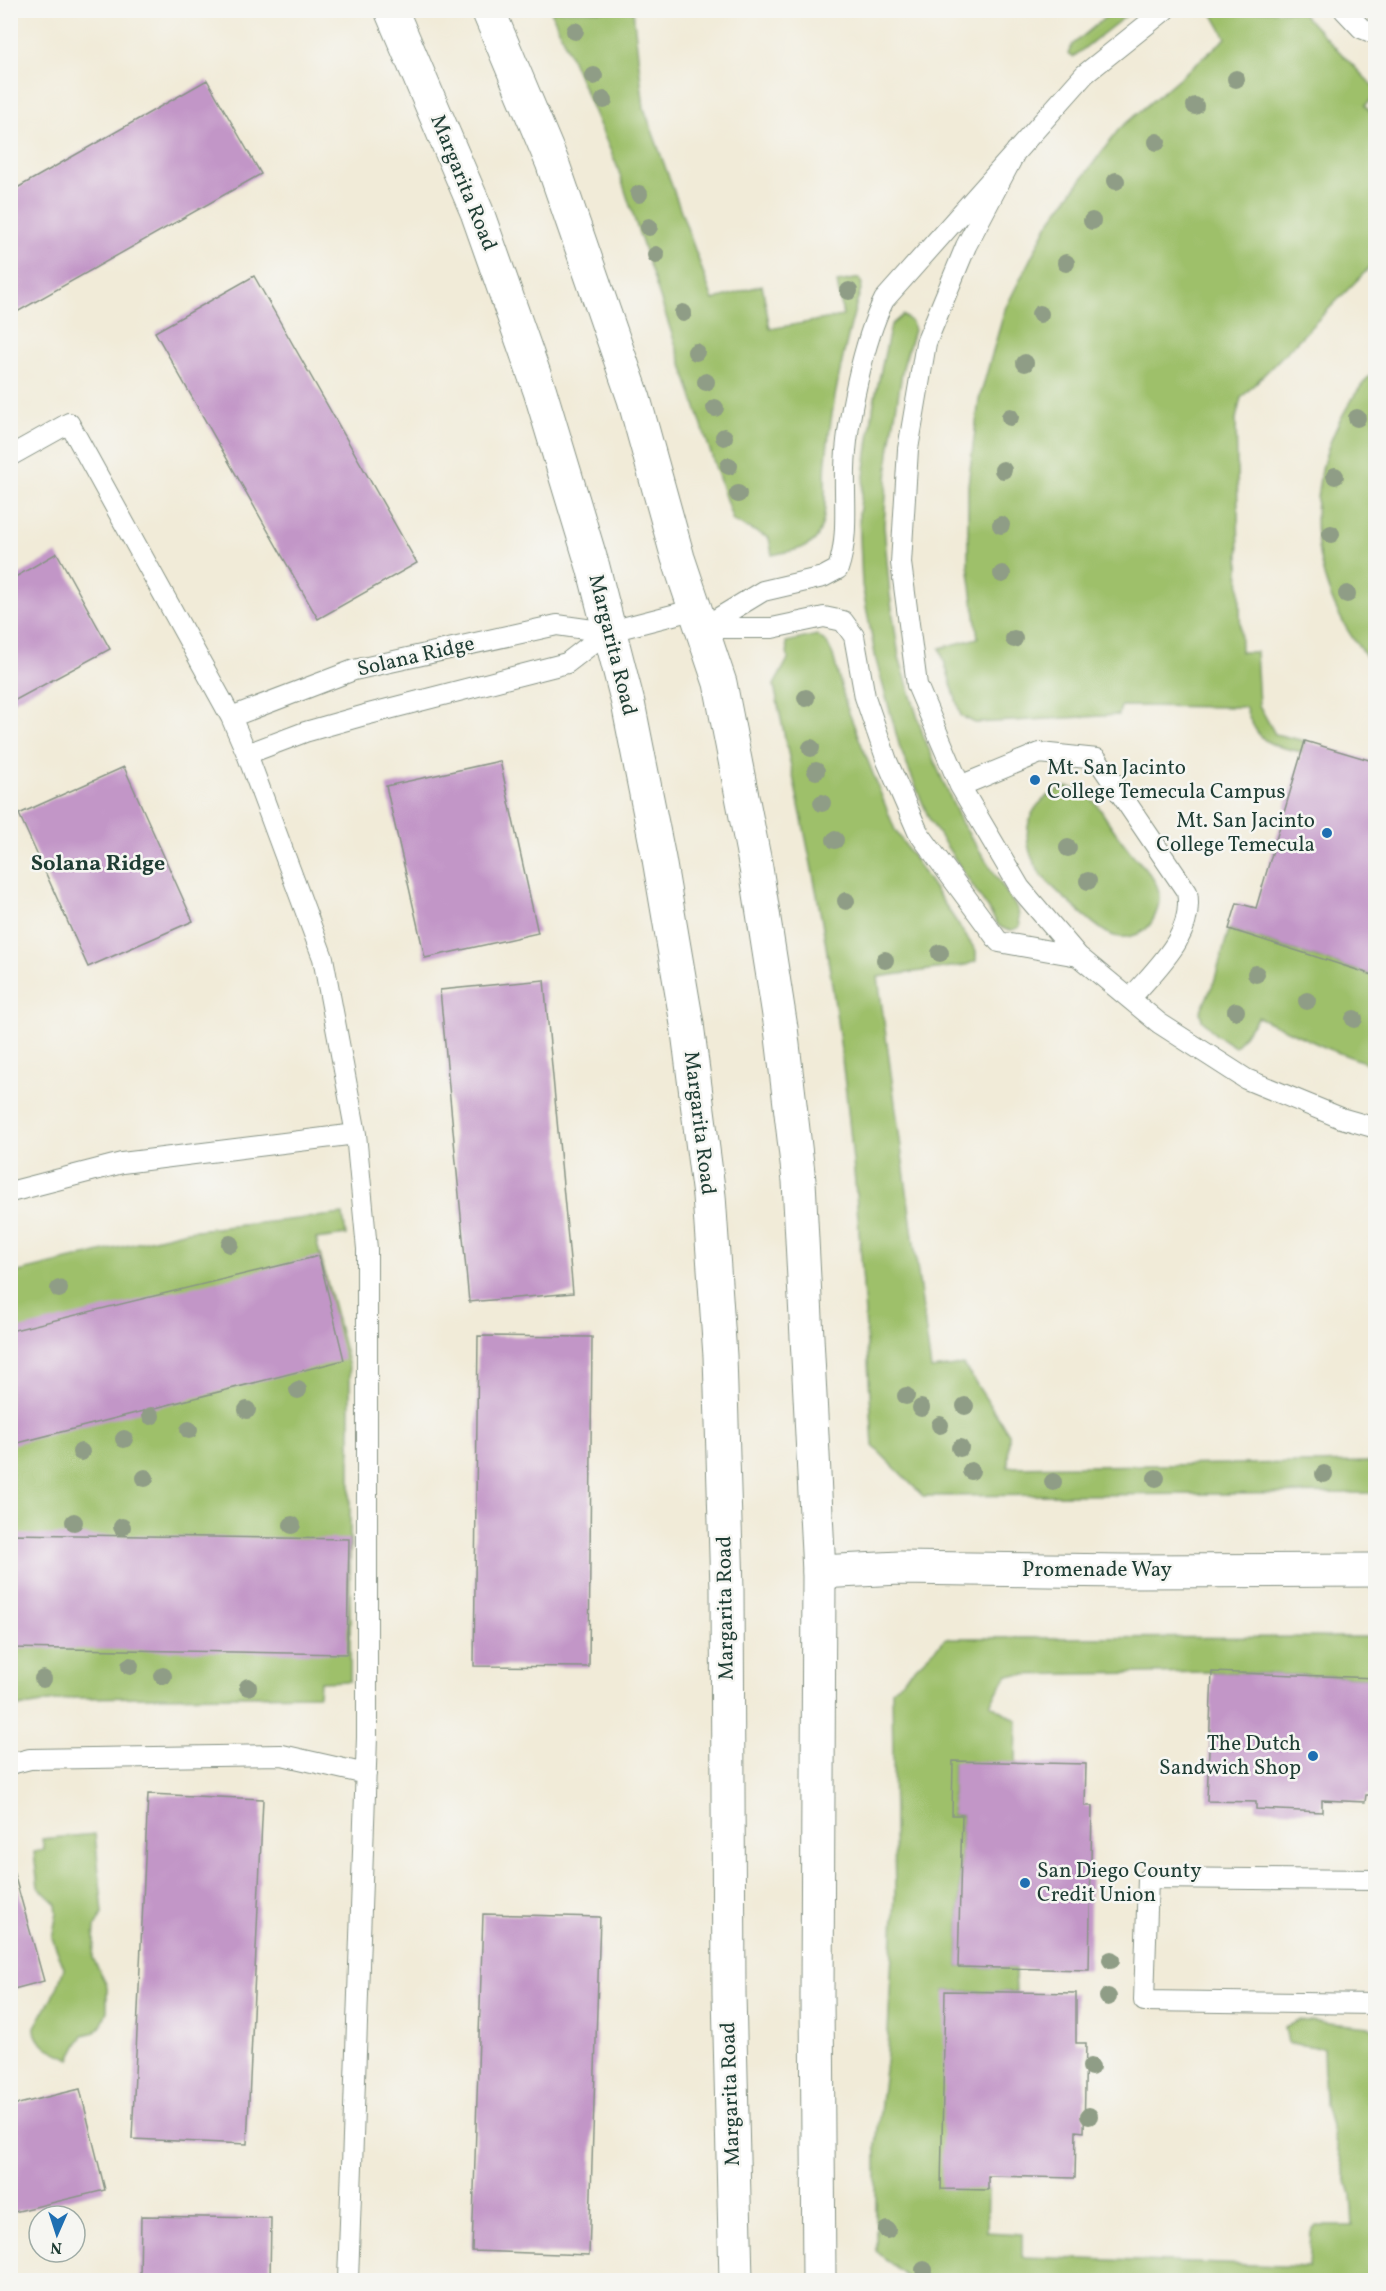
<svg xmlns="http://www.w3.org/2000/svg" width="1386" height="2291" font-family="Vollkorn,serif">
  <style>
    .green { fill: #9ec06a; stroke: #5e7e4f; stroke-width: 1.5 }
    .building { fill: #c296c7 }
    .lines { fill: none; stroke-linecap: round; stroke-linejoin: round }
    .service-casing { stroke: #889486; stroke-width: 22 }
    .tertiary-casing { stroke: #889486; stroke-width: 35 }
    .secondary-casing { stroke: #889486; stroke-width: 35 }
    .service { stroke: #fff; stroke-width: 20 }
    .tertiary { stroke: #fff; stroke-width: 33 }
    .secondary { stroke: #fff; stroke-width: 33 }
    .tree { fill: #8f9d86 }
    .poi-dot { fill: #1f6fb2; stroke: #f6f6f2; stroke-width: 2 }
    .labels { text-anchor: middle; dominant-baseline: central; stroke-width: 5; stroke-linejoin: round; paint-order: stroke }
    .street-label { font-size: 21px; fill: #1f3d34; stroke: #f6f6f2 }
    .poi-label { font-size: 21px; fill: #1f3d34; stroke: #f6f6f2; text-anchor: start }
    .neighbourhood-label { font-size: 22px; font-weight: bold; fill: #1f3d34; stroke: #f6f6f2 }
  </style>
  <rect width="100%" height="100%" fill="#f6f6f2"/>
  <filter id="ink" filterUnits="userSpaceOnUse"><feTurbulence type="fractalNoise" baseFrequency=".0167" numOctaves="2"/><feDisplacementMap in="SourceGraphic" scale="12" xChannelSelector="R" yChannelSelector="G"/><feConvolveMatrix kernelMatrix="1 2 1 2 8 2 1 2 1" color-interpolation-filters="sRGB"/></filter>
  <filter id="wash" filterUnits="userSpaceOnUse"><feTurbulence type="fractalNoise" baseFrequency=".008" numOctaves="4" result="noise"/><feDisplacementMap in="SourceGraphic" scale="24" xChannelSelector="R" yChannelSelector="G"/><feGaussianBlur stdDeviation="1.35" result="paint"/><feColorMatrix in="noise" values="0 0 0 0 0 0 0 0 0 0 0 0 0 0 0 0 0 1.4 0 .05"/><feComposite in="paint" operator="in"/></filter>
  <g filter="url(#wash)">
    <rect width="100%" height="100%" fill="#f1ebd8"/>
    <path class="green" d="M551,11H633L644,108L713,300L762,285L770,329L843,316L837,282L860,278L862,285C845,342 832,400 826,460C823,483 830,516 817,537C809,550 787,551 772,555L769,538L733,521L617,166Z
      M1113,11H1132L1073,57L1068,54L1072,45Z
      M1211,11H1300L1376,89L1375,96L1365,106L1375,116V262L1241,398L1236,419L1241,652H1256L1259,705L1275,734L1305,741L1302,752C1265,744 1259,743 1245,707L1121,706L1119,715L975,723L961,716L940,648L978,638L968,564V485L979,400L1005,309L1048,224L1119,129L1226,38Z
      M903,315L912,322L914,330L903,367L889,452L884,526L890,595L899,657L924,738L961,822L1018,910L1020,926C1012,932 1007,931 999,926L930,821L900,748L876,660L862,585L859,514L874,402L891,325Z
      M1375,369V667C1296,579 1297,457 1375,369Z
      M817,635L827,643L833,655L846,705L895,830L976,951V961L966,965L878,977L931,1369L964,1365L1009,1434L1008,1467L1375,1462V1493L923,1496L873,1446C863,1270 852,1095 822,922C808,843 790,764 774,685L788,659L786,642Z
      M1067,787C1073,789 1080,789 1085,793C1091,797 1096,803 1100,809C1110,825 1120,839 1132,854C1139,862 1150,872 1155,882C1165,899 1155,929 1135,935C1127,938 1117,938 1109,934C1094,926 1046,883 1038,870C1017,834 1027,800 1067,787Z
      M1229,929L1375,976V1066L1331,1050L1258,1017L1235,1047L1216,1035L1202,1020L1200,1012L1214,982Z
      M343,1214L346,1235L316,1239L350,1371V1681L320,1682L319,1695L74,1698L11,1708L10,1274L187,1231Z
      M1375,1637V1678L1212,1672L1007,1675L990,1704L1017,1720L1016,1763L953,1762L952,1815H962L958,1967L1015,1968L1016,1992L945,1991L988,2190L987,2232L1022,2234V2257L1309,2267L1311,2232L1316,2226H1353L1351,2195L1325,2105L1323,2048L1288,2043L1285,2028L1299,2020L1370,2027L1376,2031L1375,2275L1369,2280H910L876,2251V2145L887,2052L895,1895L892,1690L946,1638Z
      M95,1834L103,1912L95,1927L93,1958L107,1986V2011L101,2026L95,2032L83,2035L70,2059C56,2051 34,2046 35,2027L58,1986L64,1968L52,1938L57,1913L56,1904L38,1887L34,1852L44,1850L42,1839Z"/>
    <g id="blocks">
      <path class="building" d="M207,80L261,174L10,316V192Z
        M254,276L417,563L318,619L155,332Z
        M57,553L110,649L10,703V580Z
        M1305,741L1376,762V976L1229,929L1237,903L1256,908Z
        M500,761L538,933L425,958L386,786Z
        M124,767L193,921L88,967L19,814Z
        M544,980L573,1293L469,1302L440,990Z
        M319,1256L344,1360L10,1445V1331Z
        M478,1336L592,1337L589,1667L474,1666Z
        M10,1534L349,1539L347,1654L10,1648Z
        M1212,1672L1376,1678V1795H1366L1365,1802L1322,1800V1812L1256,1809V1802L1207,1801Z
        M953,1761L1086,1764L1085,1806H1092L1089,1970L958,1967L962,1815H952Z
        M148,1794L263,1799L247,2144L132,2139Z
        M13,1870L44,1981L10,1990V1871Z
        M483,1914L600,1917L589,2255L472,2251Z
        M945,1991L1076,1993V2043H1086L1084,2132L1076,2131L1075,2178L988,2176V2190L941,2189Z
        M80,2089L105,2190L10,2213V2106Z
        M141,2216L271,2218L270,2280H140Z"/>
    </g>
  </g>
  <g filter="url(#ink)">
    <use href="#blocks" fill-opacity="0" stroke="#889486" stroke-width="1.5"/>
    <g class="lines">
      <g class="service-casing">
        <path id="service" d="M1344,10L1361,28L1376,34
          M1016,151L966,246L926,343L908,449L901,563L917,685L960,786L1020,888L1078,956L1159,1023L1246,1079L1341,1118L1376,1128
          M10,456L69,423L231,717L247,754L323,958L356,1134L122,1163L10,1192
          M702,628L763,591L823,577L838,569C849,537 844,502 845,469C846,423 864,339 884,300L1085,74L1165,10
          M703,628H772L824,617L843,621L854,636L865,697L887,761L918,832L999,942L1078,956
          M231,717L354,670L557,625L607,632
          M247,754L305,732L365,715L567,663L607,632L696,609
          M960,786L1040,753L1097,759L1187,892C1195,936 1156,968 1130,999
          M10,1764L30,1759L282,1755L366,1774
          M1376,1880L1148,1878L1144,2001L1376,2004
          M348,2280L367,1737V1249L356,1134"/>
      </g>
      <g class="tertiary-casing">
        <path id="tertiary" d="M819,1572L900,1568L1123,1571L1376,1570"/>
      </g>
      <g class="secondary-casing">
        <path id="secondary" d="M391,10L477,212L540,391L593,567L628,703L659,859L687,1024L709,1196L720,1356L727,1589L729,1994L736,2280
          M488,10L552,162L634,399L678,558L720,683L756,868L781,1028L799,1181L819,1572L817,1997L819,2280"/>
      </g>
      <use href="#service" class="service"/>
      <use href="#tertiary" class="tertiary"/>
      <use href="#secondary" class="secondary"/>
    </g>
    <g class="tree">
      <circle cx="575" cy="31" r="9"/>
      <circle cx="594" cy="76" r="9"/>
      <circle cx="1236" cy="79" r="9"/>
      <circle cx="604" cy="100" r="9"/>
      <circle cx="1195" cy="106" r="9"/>
      <circle cx="1157" cy="142" r="9"/>
      <circle cx="1116" cy="181" r="9"/>
      <circle cx="639" cy="194" r="9"/>
      <circle cx="1092" cy="221" r="9"/>
      <circle cx="649" cy="227" r="9"/>
      <circle cx="656" cy="255" r="9"/>
      <circle cx="1066" cy="263" r="9"/>
      <circle cx="849" cy="291" r="9"/>
      <circle cx="683" cy="313" r="9"/>
      <circle cx="1040" cy="314" r="9"/>
      <circle cx="696" cy="352" r="9"/>
      <circle cx="1025" cy="363" r="9"/>
      <circle cx="706" cy="382" r="9"/>
      <circle cx="715" cy="408" r="9"/>
      <circle cx="1010" cy="417" r="9"/>
      <circle cx="1357" cy="418" r="9"/>
      <circle cx="724" cy="437" r="9"/>
      <circle cx="729" cy="466" r="9"/>
      <circle cx="1003" cy="470" r="9"/>
      <circle cx="1335" cy="476" r="9"/>
      <circle cx="738" cy="494" r="9"/>
      <circle cx="1001" cy="525" r="9"/>
      <circle cx="1331" cy="534" r="9"/>
      <circle cx="1002" cy="574" r="9"/>
      <circle cx="1347" cy="594" r="9"/>
      <circle cx="1014" cy="639" r="9"/>
      <circle cx="806" cy="698" r="9"/>
      <circle cx="811" cy="748" r="9"/>
      <circle cx="816" cy="771" r="9"/>
      <circle cx="822" cy="803" r="9"/>
      <circle cx="835" cy="840" r="9"/>
      <circle cx="1068" cy="848" r="9"/>
      <circle cx="1088" cy="881" r="9"/>
      <circle cx="846" cy="901" r="9"/>
      <circle cx="940" cy="953" r="9"/>
      <circle cx="885" cy="960" r="9"/>
      <circle cx="1256" cy="974" r="9"/>
      <circle cx="1307" cy="1001" r="9"/>
      <circle cx="1236" cy="1011" r="9"/>
      <circle cx="1354" cy="1019" r="9"/>
      <circle cx="230" cy="1244" r="9"/>
      <circle cx="59" cy="1289" r="9"/>
      <circle cx="298" cy="1390" r="9"/>
      <circle cx="906" cy="1396" r="9"/>
      <circle cx="965" cy="1406" r="9"/>
      <circle cx="921" cy="1408" r="9"/>
      <circle cx="247" cy="1410" r="9"/>
      <circle cx="151" cy="1416" r="9"/>
      <circle cx="940" cy="1425" r="9"/>
      <circle cx="189" cy="1430" r="9"/>
      <circle cx="124" cy="1439" r="9"/>
      <circle cx="960" cy="1448" r="9"/>
      <circle cx="81" cy="1452" r="9"/>
      <circle cx="971" cy="1471" r="9"/>
      <circle cx="1324" cy="1474" r="9"/>
      <circle cx="145" cy="1478" r="9"/>
      <circle cx="1156" cy="1478" r="9"/>
      <circle cx="1053" cy="1482" r="9"/>
      <circle cx="74" cy="1522" r="9"/>
      <circle cx="292" cy="1525" r="9"/>
      <circle cx="122" cy="1527" r="9"/>
      <circle cx="130" cy="1666" r="9"/>
      <circle cx="163" cy="1676" r="9"/>
      <circle cx="43" cy="1679" r="9"/>
      <circle cx="248" cy="1687" r="9"/>
      <circle cx="1111" cy="1960" r="9"/>
      <circle cx="1108" cy="1997" r="9"/>
      <circle cx="1091" cy="2067" r="9"/>
      <circle cx="1089" cy="2116" r="9"/>
      <circle cx="887" cy="2230" r="9"/>
      <circle cx="924" cy="2270" r="9"/>
    </g>
  </g>
  <g class="poi-dot">
    <circle cx="1035" cy="780" r="6"/>
    <circle cx="1327" cy="833" r="6"/>
    <circle cx="1313" cy="1756" r="6"/>
    <circle cx="1025" cy="1883" r="6"/>
  </g>
  <g class="labels">
    <g class="street-label">
      <text transform="translate(463 183) rotate(68)">Margarita Road</text>
      <text transform="translate(612 645) rotate(76)">Margarita Road</text>
      <text transform="translate(416 657) rotate(-13)">Solana Ridge</text>
      <text transform="translate(699 1123) rotate(83)">Margarita Road</text>
      <text x="1097" y="1570">Promenade Way</text>
      <text transform="translate(726 1608) rotate(-91)">Margarita Road</text>
      <text transform="translate(731 2094) rotate(-92)">Margarita Road</text>
    </g>
    <g class="poi-label">
      <text x="1047" y="768">Mt. San Jacinto<tspan x="1047" dy="24">College Temecula Campus</tspan></text>
      <text x="1315" y="821" text-anchor="end">Mt. San Jacinto<tspan x="1315" dy="24">College Temecula</tspan></text>
      <text x="1301" y="1744" text-anchor="end">The Dutch<tspan x="1301" dy="24">Sandwich Shop</tspan></text>
      <text x="1037" y="1871">San Diego County<tspan x="1037" dy="24">Credit Union</tspan></text>
    </g>
    <g class="neighbourhood-label">
      <text x="98" y="864">Solana Ridge</text>
    </g>
  </g>
  <rect width="1386" height="2291" fill="none" stroke="#f6f6f2" stroke-width="36"/>
  <g transform="translate(57 2234) rotate(183)"><circle r="28" fill="#f6f6f2" stroke="#a0aca6" stroke-width="1.5"/>
  <path d="M0-4.5L10 22L0 15L-10 22Z" fill="#1f6fb2"/>
  <text y="-9" font-size="16" font-weight="bold" text-anchor="middle" fill="#1f3d34">N</text>
  </g>
</svg>
